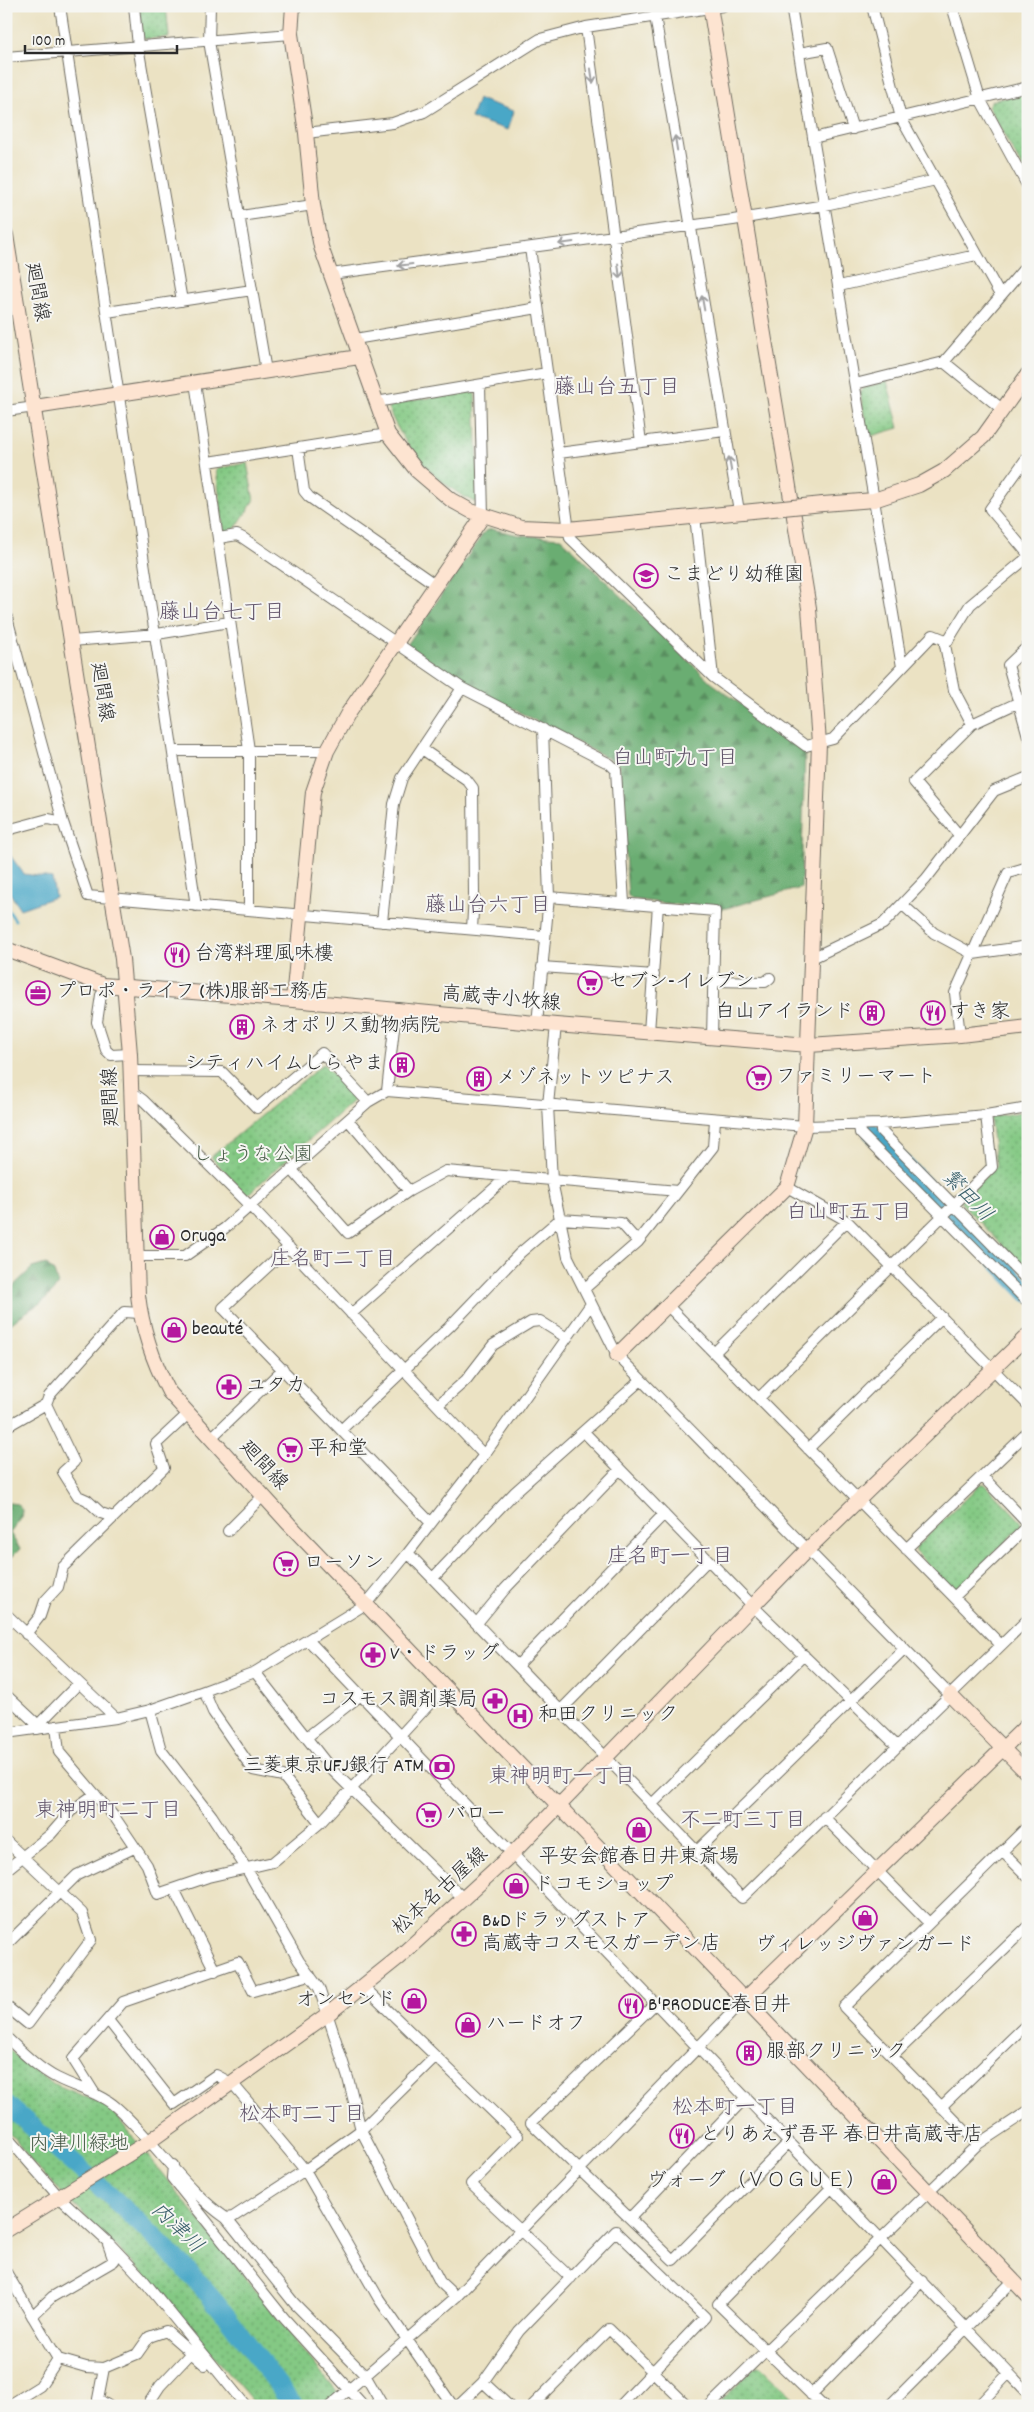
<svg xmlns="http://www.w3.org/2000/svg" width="1034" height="2412" font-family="Dekko,'Klee One',sans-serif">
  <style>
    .grass { fill: url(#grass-dots); stroke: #587a58 }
    .forest { fill: url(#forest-firs); stroke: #4b6c4e }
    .water { fill: #48a7c7; stroke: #3a6979 }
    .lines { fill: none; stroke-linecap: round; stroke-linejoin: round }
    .stream { stroke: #48a7c7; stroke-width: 3 }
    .river { stroke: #48a7c7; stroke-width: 19 }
    .street-casing { stroke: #6e6b60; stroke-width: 12 }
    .secondary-casing { stroke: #6e6b60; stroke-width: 16 }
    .street { stroke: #fff; stroke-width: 10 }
    .secondary { stroke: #fde4d1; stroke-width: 14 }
    .secondary-bridge-casing { stroke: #6e6b60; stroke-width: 16; stroke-linecap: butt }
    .secondary-bridge { stroke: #fde4d1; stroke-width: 14 }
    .oneway { stroke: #a0a0a0 }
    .labels { text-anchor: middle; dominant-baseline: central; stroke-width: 4; stroke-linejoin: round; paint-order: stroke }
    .street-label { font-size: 20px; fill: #2b2b2b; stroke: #f6f6f2 }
    .poi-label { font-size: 20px; fill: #2b2b2b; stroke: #f6f6f2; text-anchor: start }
    .park-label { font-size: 20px; fill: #465a46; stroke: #f6f6f2 }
    .neighbourhood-label { font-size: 21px; fill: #605369; stroke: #f6f6f2 }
    .water-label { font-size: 21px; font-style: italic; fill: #375d69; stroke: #f6f6f2 }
  </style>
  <defs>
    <pattern id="grass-dots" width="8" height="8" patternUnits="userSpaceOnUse" patternTransform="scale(1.25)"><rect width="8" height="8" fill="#84c984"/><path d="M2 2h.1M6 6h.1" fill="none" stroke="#6ca36c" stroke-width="1.8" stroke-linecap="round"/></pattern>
    <pattern id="forest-firs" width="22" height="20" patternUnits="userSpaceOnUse" patternTransform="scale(1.25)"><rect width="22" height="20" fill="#6bad72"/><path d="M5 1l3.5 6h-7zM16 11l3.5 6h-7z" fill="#588d5e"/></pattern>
  </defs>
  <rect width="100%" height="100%" fill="#f6f6f2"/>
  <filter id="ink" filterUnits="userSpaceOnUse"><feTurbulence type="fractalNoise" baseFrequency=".02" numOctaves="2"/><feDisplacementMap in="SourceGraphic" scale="10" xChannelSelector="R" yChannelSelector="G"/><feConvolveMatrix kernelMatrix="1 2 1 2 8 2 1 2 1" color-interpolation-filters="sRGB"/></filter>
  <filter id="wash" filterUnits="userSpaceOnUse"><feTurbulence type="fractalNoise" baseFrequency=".0096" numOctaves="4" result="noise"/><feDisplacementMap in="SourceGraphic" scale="20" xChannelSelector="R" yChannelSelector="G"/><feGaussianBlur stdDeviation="1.12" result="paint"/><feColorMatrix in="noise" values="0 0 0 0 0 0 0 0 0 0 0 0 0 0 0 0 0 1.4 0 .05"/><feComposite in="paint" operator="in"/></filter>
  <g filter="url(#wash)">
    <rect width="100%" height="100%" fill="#ebe2c3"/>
    <path class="grass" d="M139,6H166L169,37L145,39L142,36Z
      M1028,92V178L988,106L991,101Z
      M887,381L899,428L868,437L860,391L863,388Z
      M472,391L475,394L479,500L474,502C435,482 405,449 388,408L391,404Z
      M247,463L254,501L234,530L224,532L216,469Z
      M323,1064L356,1098L247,1195L211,1157Z
      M1028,1111V1271L960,1202L996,1166L990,1117Z
      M980,1484H985L1021,1521L1022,1526L957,1589H952L916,1552V1547Z
      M6,2046L20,2060L52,2083L108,2106L348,2406H257L144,2275L32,2163L15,2138L6,2132Z
      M756,2366H761L802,2406H716Z"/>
    <path class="forest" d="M492,529L519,535L561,538L712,683L805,751L801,888L719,910L631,899L628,896L619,766L615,762L465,684L407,645L485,531Z
      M46,1264L54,1272L58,1284C48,1304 21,1311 6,1329V1293L32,1268Z
      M6,1501L9,1503L18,1504L22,1510L21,1519L10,1533L20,1549L6,1563Z"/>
    <path class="water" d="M478,99L514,111L508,130L471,118Z
      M6,850L24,874L52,878L55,897L20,909L6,887Z"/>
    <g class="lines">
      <path class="stream" d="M6,907L15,920"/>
      <path class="river" d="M872,1132L1028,1293
        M6,2104C75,2165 148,2225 208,2294C239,2329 265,2369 294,2406"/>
    </g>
  </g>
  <g filter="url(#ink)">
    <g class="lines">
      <g class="street-casing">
        <path id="street" d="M60,6L196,906
          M134,6L138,46L182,301
          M210,6L209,41L266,371
          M791,6L902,667
          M872,6L901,118L1000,295
          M952,6L980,99L1028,187
          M655,16L739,511
          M586,27L641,442
          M799,53L827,48L853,129
          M6,57L291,34
          M306,133L393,123L424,112L540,39L586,27L723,6
          M813,138L1028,87
          M241,216L313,205
          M530,248L570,538L713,677L806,746L833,739L933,635L948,641
          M331,274L733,220L825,205L936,180
          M839,286L976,255
          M107,312L252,290
          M355,339L538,308
          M944,362L1003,410
          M195,382L249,750V909
          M855,384L944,362L1028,264
          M480,385L483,516
          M376,402L547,373
          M6,411L35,407
          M298,448L304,491L309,497L436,585
          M559,453L724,431
          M1028,456L990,509L1028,554
          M208,462L388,434
          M695,516L713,677
          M219,538L237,535L243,538L462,688L610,764L616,770L624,903
          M6,614L63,822L88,896L544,936
          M72,641L157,634L229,622
          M1028,646L1008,665L1028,736
          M972,724L954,690L945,645L970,605L1028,557
          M422,749L467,780L473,788L474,894L472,929
          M174,751H327
          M6,825L11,829L48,819L63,822
          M959,835L914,782L972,724L1028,698
          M549,897L715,911L712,1037
          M903,905L934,933L973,954L1028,946
          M382,922L394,804L402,778L462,688
          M812,958L883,924L926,879L994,791L1028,777
          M542,967L654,975
          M713,981L765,982L770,978
          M101,995L97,1022L106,1050L111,1055L130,1054
          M537,1024L549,897L543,729
          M556,1025L548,1105L552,1181L568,1257L617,1355L950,1695
          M649,1032L658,905
          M960,1035L955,993L1008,873L1028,867
          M131,1071L222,1072L257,1108L322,1053L368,1102
          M387,1091L396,1010
          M132,1092L143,1100L250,1206L484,1455
          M348,1120L409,1191
          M881,1124V1131L1028,1281
          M859,1125L860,1133L1028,1302
          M292,1170L348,1233L409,1191L446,1171L678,1191
          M787,1187L847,1221L1028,1405
          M289,1247L223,1308L431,1523
          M138,1256H185L225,1228L368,1102L387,1091L805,1126L881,1124L986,1115L1028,1108
          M584,1289L638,1242L713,1147L715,1120
          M667,1305L1001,1645
          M351,1314L507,1177
          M715,1352L847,1221
          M759,1398L992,1167L986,1115
          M46,1404L74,1462L63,1472L78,1496L87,1500L101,1513L113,1517
          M438,1405L466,1380L493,1345L531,1322L540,1321L567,1338
          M6,1427L46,1404L49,1396L124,1312L140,1313
          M342,1429L449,1327L520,1253L560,1219L621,1223L638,1242
          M584,1432L753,1606L897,1746
          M210,1439L283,1369
          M808,1449L942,1317
          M982,1476L1028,1524
          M228,1531L263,1496
          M906,1549L1028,1432
          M408,1553L742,1898L1028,1619
          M433,1578L515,1492L641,1380
          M954,1597L1028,1526
          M6,1614L116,1718
          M477,1623L505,1589L620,1469
          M26,1634L40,1616L45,1601L58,1587L63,1567L164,1468L156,1444L188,1414
          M309,1641L1028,2393
          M518,1665L664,1514
          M255,1672L331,1769L464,1899
          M204,1691L213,1712L253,1770L283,1776L320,1823
          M6,1695L38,1725V1729
          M150,1710L161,1750L212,1816L246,1868L299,1961L319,1988L348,2078L361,2130L440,2282L456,2297
          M561,1710L708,1560
          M38,1725L78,1684
          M56,1726L59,1752L116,1819L147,1865L158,1894L208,1877L273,1862L320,1823L445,1687
          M6,1733L116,1718L150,1710L204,1691L255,1672L366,1604L408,1553L484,1455L591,1304
          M307,1737L361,1695
          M652,1804L804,1655
          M824,1817L929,1923
          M6,1841L82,1913L91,1940L28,2024L6,2006
          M697,1851L904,1649
          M1002,1851L1028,1877
          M6,1870L51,1834L71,1811L95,1794
          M174,1889L215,1971
          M6,1945L77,1875L134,1848
          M364,1987L518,2136L471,2184L571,2278
          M656,2003L531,2123L673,2260L789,2142
          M108,2020L174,2104L216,2075L233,2084L305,2170L379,2299L453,2406
          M6,2037C22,2052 38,2068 57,2078C76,2088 99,2092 116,2107C154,2140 185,2190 226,2218L233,2217L305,2170L361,2130L435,2057
          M893,2056L1028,1926
          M95,2094L73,2059L123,2002L238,1962L253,1991L310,1975
          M941,2107L1028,2023
          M6,2136L60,2198L109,2243L141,2277L246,2406
          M978,2144L844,2007L1028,1826
          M173,2165L172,2178L284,2318L364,2406
          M226,2218L294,2303L365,2375L383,2406
          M630,2218L746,2097
          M6,2272L58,2359
          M32,2316L52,2297L114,2261L108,2244
          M104,2368L98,2399L109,2406
          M483,2382L509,2406
          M811,2395L922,2281
          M8,2406L40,2386L58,2359L86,2367L104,2368L137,2354L149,2337L166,2331L205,2365
          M147,2406L160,2386L192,2352
          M330,2406L456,2297L745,1999
          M458,2406L483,2382L519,2331L616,2231L705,2317L620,2406
          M532,2406L609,2329L688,2406
          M709,2406L978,2144L1028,2111
          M823,2406L718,2304L832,2187
          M889,2406L1013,2281
          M978,2406L1009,2373"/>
      </g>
      <g class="secondary-casing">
        <path id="secondary" d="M293,6L291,34L306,133L313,205L321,247L388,434L417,471L451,500L471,511L521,527L568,529L763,510
          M6,235L122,959L130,1054L138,1295C142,1330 153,1361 169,1392L289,1524L1028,2296
          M35,407L359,357
          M823,504L874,500L919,485L944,471L983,437L1028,374
          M6,949L103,985L293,1000L556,1025L809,1045L960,1035L1028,1027
          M293,1000L313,792L327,751L348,713L483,516
          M617,1355L787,1187L805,1126L819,743L809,608L710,6
          M950,1695L1028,1774
          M745,1999L1028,1724
          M6,2230L150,2141L328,2014L398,1958L513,1853L807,1550L1028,1335"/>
      </g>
      <use href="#street" class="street"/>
      <use href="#secondary" class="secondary"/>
      <g class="secondary-bridge-casing">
        <path id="secondary-bridge" d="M763,510L823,504"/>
      </g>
      <use href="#secondary-bridge" class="secondary-bridge"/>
    </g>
    <defs><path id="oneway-shaft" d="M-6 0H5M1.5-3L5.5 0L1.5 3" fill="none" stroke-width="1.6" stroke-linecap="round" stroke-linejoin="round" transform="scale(1.25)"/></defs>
    <g class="oneway">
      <use href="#oneway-shaft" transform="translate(592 76) rotate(82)"/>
      <use href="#oneway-shaft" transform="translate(676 143) rotate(-99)"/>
      <use href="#oneway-shaft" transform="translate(566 243) rotate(172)"/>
      <use href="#oneway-shaft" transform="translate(405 265) rotate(173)"/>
      <use href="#oneway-shaft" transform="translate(619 271) rotate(83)"/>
      <use href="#oneway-shaft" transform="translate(703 303) rotate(-100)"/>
      <use href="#oneway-shaft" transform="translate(730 464) rotate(-100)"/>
    </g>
  </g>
  <defs>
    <g id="school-ring" transform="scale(1.25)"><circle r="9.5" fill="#f6f6f2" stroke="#b5179e" stroke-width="1.5"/><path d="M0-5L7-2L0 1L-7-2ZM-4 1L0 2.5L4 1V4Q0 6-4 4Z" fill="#b5179e"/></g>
    <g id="restaurant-ring" transform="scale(1.25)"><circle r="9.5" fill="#f6f6f2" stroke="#b5179e" stroke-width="1.5"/><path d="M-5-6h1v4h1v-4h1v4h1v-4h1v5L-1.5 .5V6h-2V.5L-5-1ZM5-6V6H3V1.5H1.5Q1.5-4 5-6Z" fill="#b5179e"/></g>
    <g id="supermarket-ring" transform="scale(1.25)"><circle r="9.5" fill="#f6f6f2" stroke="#b5179e" stroke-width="1.5"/><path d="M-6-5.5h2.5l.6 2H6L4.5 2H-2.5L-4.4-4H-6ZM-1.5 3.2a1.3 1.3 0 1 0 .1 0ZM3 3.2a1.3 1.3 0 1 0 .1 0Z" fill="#b5179e"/></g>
    <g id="office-ring" transform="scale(1.25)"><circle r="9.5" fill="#f6f6f2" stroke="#b5179e" stroke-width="1.5"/><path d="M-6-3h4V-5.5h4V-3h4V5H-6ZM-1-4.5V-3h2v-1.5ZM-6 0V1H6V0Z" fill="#b5179e"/></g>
    <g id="building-ring" transform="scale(1.25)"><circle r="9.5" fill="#f6f6f2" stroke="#b5179e" stroke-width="1.5"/><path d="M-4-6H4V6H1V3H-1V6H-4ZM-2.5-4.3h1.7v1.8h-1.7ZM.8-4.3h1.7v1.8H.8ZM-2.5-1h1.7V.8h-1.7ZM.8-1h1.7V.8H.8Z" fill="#b5179e"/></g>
    <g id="shop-ring" transform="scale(1.25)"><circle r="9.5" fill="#f6f6f2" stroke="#b5179e" stroke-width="1.5"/><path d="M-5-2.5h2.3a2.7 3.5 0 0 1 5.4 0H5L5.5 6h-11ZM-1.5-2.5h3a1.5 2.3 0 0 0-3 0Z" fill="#b5179e"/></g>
    <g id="pharmacy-ring" transform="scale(1.25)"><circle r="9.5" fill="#f6f6f2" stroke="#b5179e" stroke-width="1.5"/><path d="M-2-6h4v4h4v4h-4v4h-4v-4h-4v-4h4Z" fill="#b5179e"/></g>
    <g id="hospital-ring" transform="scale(1.25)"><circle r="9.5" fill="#f6f6f2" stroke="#b5179e" stroke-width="1.5"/><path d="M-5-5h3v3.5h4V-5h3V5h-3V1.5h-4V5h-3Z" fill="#b5179e"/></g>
    <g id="bank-ring" transform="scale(1.25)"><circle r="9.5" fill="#f6f6f2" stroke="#b5179e" stroke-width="1.5"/><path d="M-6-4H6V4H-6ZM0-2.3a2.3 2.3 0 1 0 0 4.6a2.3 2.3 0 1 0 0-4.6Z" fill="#b5179e"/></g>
  </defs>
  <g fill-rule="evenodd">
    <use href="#school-ring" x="646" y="576"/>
    <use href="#restaurant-ring" x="177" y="955"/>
    <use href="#supermarket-ring" x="590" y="983"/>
    <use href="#office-ring" x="38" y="993"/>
    <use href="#building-ring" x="872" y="1013"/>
    <use href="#restaurant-ring" x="933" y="1013"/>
    <use href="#building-ring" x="242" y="1027"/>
    <use href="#building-ring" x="402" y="1065"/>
    <use href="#supermarket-ring" x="759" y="1078"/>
    <use href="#building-ring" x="479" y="1079"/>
    <use href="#shop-ring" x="162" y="1237"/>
    <use href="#shop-ring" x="174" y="1330"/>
    <use href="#pharmacy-ring" x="229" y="1387"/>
    <use href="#supermarket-ring" x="290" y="1450"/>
    <use href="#supermarket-ring" x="286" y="1564"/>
    <use href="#pharmacy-ring" x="373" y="1655"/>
    <use href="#pharmacy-ring" x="495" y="1701"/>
    <use href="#hospital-ring" x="520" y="1716"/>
    <use href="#bank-ring" x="442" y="1767"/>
    <use href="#supermarket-ring" x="429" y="1815"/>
    <use href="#shop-ring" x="639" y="1830"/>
    <use href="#shop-ring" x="516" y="1886"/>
    <use href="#shop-ring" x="865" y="1918"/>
    <use href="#pharmacy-ring" x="464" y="1934"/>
    <use href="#shop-ring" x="414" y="2001"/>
    <use href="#restaurant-ring" x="631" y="2006"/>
    <use href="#shop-ring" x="468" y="2025"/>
    <use href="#building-ring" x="749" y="2053"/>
    <use href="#restaurant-ring" x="682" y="2136"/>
    <use href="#shop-ring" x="884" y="2182"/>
  </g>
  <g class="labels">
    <g class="street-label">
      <text transform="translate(36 292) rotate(80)">廻間線</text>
      <text transform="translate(101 692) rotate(81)">廻間線</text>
      <text transform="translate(501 1000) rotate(5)">高蔵寺小牧線</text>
      <text transform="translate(112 1097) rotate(-92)">廻間線</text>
      <text transform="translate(263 1466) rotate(47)">廻間線</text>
      <text transform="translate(441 1892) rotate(-42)">松本名古屋線</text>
    </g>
    <g class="poi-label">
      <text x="664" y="576">こまどり幼稚園</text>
      <text x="194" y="955">台湾料理風味樓</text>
      <text x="608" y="983">セブン-イレブン</text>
      <text x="56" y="993">プロポ・ライフ (株)服部工務店</text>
      <text x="854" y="1013" text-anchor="end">白山アイランド</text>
      <text x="950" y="1013">すき家</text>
      <text x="260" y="1027">ネオポリス動物病院</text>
      <text x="384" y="1065" text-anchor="end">シティハイムしらやま</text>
      <text x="776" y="1078">ファミリーマート</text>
      <text x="496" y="1079">メゾネットツピナス</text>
      <text x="180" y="1237">Oruga</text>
      <text x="192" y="1330">beauté</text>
      <text x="246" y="1387">ユタカ</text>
      <text x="308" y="1450">平和堂</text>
      <text x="304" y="1564">ローソン</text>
      <text x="390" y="1655">V・ドラッグ</text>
      <text x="478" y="1701" text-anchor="end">コスモス調剤薬局</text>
      <text x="538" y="1716">和田クリニック</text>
      <text x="424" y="1767" text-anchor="end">三菱東京UFJ銀行 ATM</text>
      <text x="446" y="1815">バロー</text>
      <text x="639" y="1858" text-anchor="middle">平安会館春日井東斎場</text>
      <text x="534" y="1886">ドコモショップ</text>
      <text x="482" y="1922">B&amp;Dドラッグストア<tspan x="482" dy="23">高蔵寺コスモスガーデン店</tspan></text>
      <text x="865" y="1946" text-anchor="middle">ヴィレッジヴァンガード</text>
      <text x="396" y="2001" text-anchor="end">オンセンド</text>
      <text x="648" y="2006">B'PRODUCE春日井</text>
      <text x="486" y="2025">ハードオフ</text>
      <text x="766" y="2053">服部クリニック</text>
      <text x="700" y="2136">とりあえず吾平 春日井高蔵寺店</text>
      <text x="866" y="2182" text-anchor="end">ヴォーグ（ＶＯＧＵＥ）</text>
    </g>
    <g class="park-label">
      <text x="253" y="1156">しょうな公園</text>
      <text x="79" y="2145">内津川緑地</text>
    </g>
    <g class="neighbourhood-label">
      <text x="617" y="389">藤山台五丁目</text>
      <text x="222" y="614">藤山台七丁目</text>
      <text x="675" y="760">白山町九丁目</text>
      <text x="488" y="907">藤山台六丁目</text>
      <text x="849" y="1214">白山町五丁目</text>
      <text x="333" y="1261">庄名町二丁目</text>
      <text x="670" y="1558">庄名町一丁目</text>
      <text x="562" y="1778">東神明町一丁目</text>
      <text x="108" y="1812">東神明町二丁目</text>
      <text x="743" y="1822">不二町三丁目</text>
      <text x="735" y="2109">松本町一丁目</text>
      <text x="302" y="2116">松本町二丁目</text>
    </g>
    <g class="water-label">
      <text transform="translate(966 1197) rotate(46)">繁田川</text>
      <text transform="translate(176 2229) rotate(44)">内津川</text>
    </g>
  </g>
  <rect width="1034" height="2412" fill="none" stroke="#f6f6f2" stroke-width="25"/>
  <path d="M25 45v8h152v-8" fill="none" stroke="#2b2b2b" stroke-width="2.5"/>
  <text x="32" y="45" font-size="15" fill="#2b2b2b" stroke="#f6f6f2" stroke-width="4" paint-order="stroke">100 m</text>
</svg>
